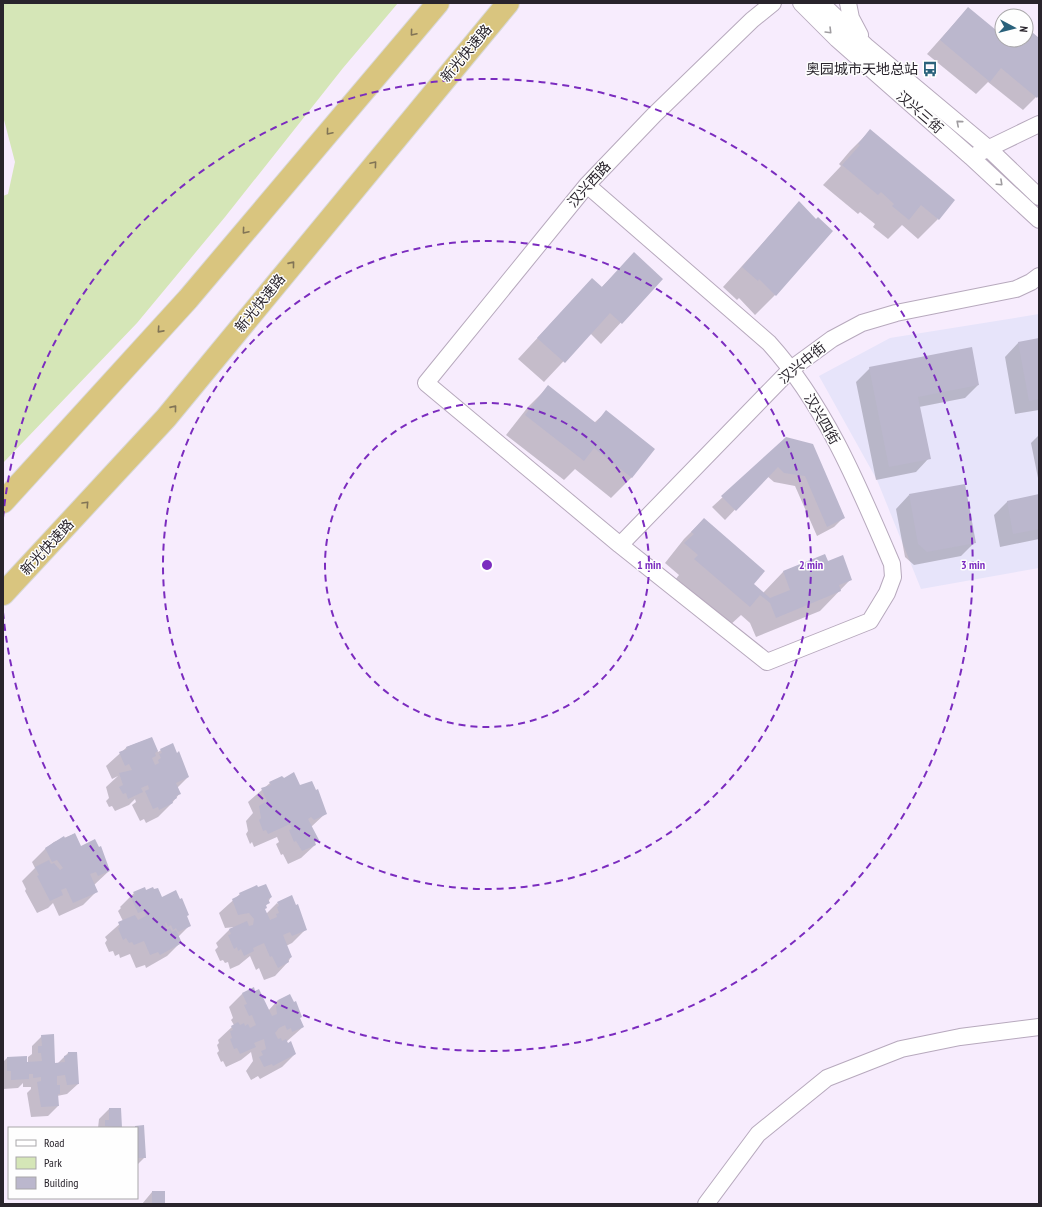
<svg xmlns="http://www.w3.org/2000/svg" width="1042" height="1207" font-family="'PT Sans Narrow','Noto Sans SC',sans-serif">
  <style>
    .commercial { fill: #e7e4fa }
    .green { fill: #d5e6b7 }
    .shadow { fill: #0003 }
    .building { fill: #bbb7cd }
    .lines { fill: none; stroke-linecap: round; stroke-linejoin: round }
    .minor-casing { stroke: #b7a9bd; stroke-width: 18 }
    .highway-casing { stroke: #d8d8d9; stroke-width: 24 }
    .minor { stroke: #fff; stroke-width: 16 }
    .highway { stroke: #d9c57f; stroke-width: 22 }
    .oneway { stroke: #9f9ca0 }
    .oneway2 { stroke: #817456 }
    .ring { fill: none; stroke: #7b2cbf; stroke-width: 2; stroke-dasharray: 7 5 }
    .labels { text-anchor: middle; dominant-baseline: central; stroke-width: 3; stroke-linejoin: round; paint-order: stroke }
    .street-label { font-size: 14px; fill: #29242c; stroke: #fefefe }
    .poi-label { font-size: 14px; fill: #29242c; stroke: #fefefe; text-anchor: end }
    .centre { fill: #7b2cbf; stroke: #fefefe; stroke-width: 2 }
    .ring-label { font-size: 12px; text-anchor: middle; font-weight: bold; fill: #7b2cbf; stroke: #fefefe; stroke-width: 3; stroke-linejoin: round; paint-order: stroke }
  </style>
  <rect width="100%" height="100%" fill="#f7ecfd"/>
  <path class="commercial" d="M1039,314V568L921,589L877,480L819,376L890,338Z"/>
  <path class="green" d="M3,3H398L343,68L225,217L137,323L3,463V196L8,194L15,162L3,116Z"/>
  <path class="shadow" d="M968,8L1002,36V40H1026V29L1039,39V94L1023,110L988,82L976,94L927,54Z
    M870,131L938,219L918,239L902,225L888,239L873,227L875,224L860,212L858,214L823,185L841,166L839,164L850,151Z
    M799,203L816,220L832,231L775,295L755,315L739,298L737,300L723,287Z
    M634,254L661,279L601,344L590,333L544,382L518,359L592,279L601,288Z
    M1039,339V410L1015,414L1005,357L1018,343Z
    M870,368L978,385L965,398L919,407L929,458L916,472L876,480L856,382Z
    M548,387L594,423L606,412L653,449L631,478L611,498L575,469L564,480L506,435L528,407Z
    M1039,435V483L1031,443Z
    M787,438L844,517L834,527L817,536L795,486L774,482L767,476L725,520L712,507Z
    M909,495L974,543L961,556L914,565L905,557L896,509Z
    M1039,495V539L1000,547L994,515L1007,502Z
    M704,519L753,585L763,593L783,572L825,555L828,563L851,579L820,611L756,637L750,623L741,615L729,626L675,580L679,575L665,563L684,539Z
    M151,738L158,752L161,750L188,777L177,788L180,793L172,803L158,817L146,823L144,819L140,821L132,805L136,802L135,799L129,805L115,811L112,806L109,807L106,801L109,798L106,787L118,776L112,779L106,766L127,747Z
    M282,777L300,787L326,813L311,827L318,840L314,843L315,845L301,858L288,864L283,854L281,855L276,844L279,842L277,837L254,847L252,842L250,844L246,834L248,831L246,821L253,813L248,802L270,783Z
    M74,834L80,848L109,871L94,885L97,891L83,905L59,916L53,903L48,908L37,913L25,891L26,889L22,881L35,868L32,862L45,849L54,842Z
    M144,888L146,891L161,898L186,916L190,925L178,937L181,942L167,956L146,968L145,965L136,968L130,954L120,958L119,954L115,956L113,951L109,952L105,943L107,940L105,937L123,921L118,911L121,908L120,907L134,893Z
    M240,894L271,897L264,909L266,914L277,903L306,929L292,943L286,946L291,957L288,962L275,976L264,980L259,968L256,970L250,956L239,965L230,969L228,962L225,963L223,960L220,961L215,950L218,947L216,943L229,930L235,927L225,928L219,913Z
    M253,989L268,1011L278,1000L299,1019L303,1027L286,1042L295,1054L282,1067L260,1079L258,1076L251,1080L246,1071L253,1061L251,1052L241,1060L226,1067L223,1061L221,1062L217,1053L219,1051L217,1045L219,1043L218,1040L234,1025L231,1020L233,1018L229,1007L242,994Z
    M42,1036L54,1064L58,1063L68,1053L78,1084L67,1094L57,1096L58,1106L48,1116L31,1117L27,1093L31,1089V1087H23V1083L18,1088L3,1089V1062L7,1058L28,1066V1057L32,1054V1046Z
    M109,1109H120L121,1128H98L99,1119Z
    M143,1126L145,1157L137,1165V1128H134Z
    M152,1192L164,1204H142Z"/>
  <path class="building" d="M968,7L1002,35V40H1026V27L1039,38V95L1037,98L1001,68L990,82L940,40Z
    M870,129L955,200L939,220L921,205L909,220L892,206L894,204L881,192L878,195L842,165L860,145L858,144Z
    M799,201L816,219L818,217L833,231L776,296L759,279L758,281L742,267Z
    M634,252L663,279L622,324L610,313L565,363L537,338L592,278L602,287Z
    M1039,338V399L1029,401L1018,342Z
    M972,347L979,385L918,397L931,459L889,467L869,367Z
    M548,385L596,423L606,410L655,449L632,478L594,448L584,461L525,415Z
    M786,437L813,444L845,518L827,527L805,476L784,473L778,467L736,511L721,496Z
    M965,484L976,543L927,552L918,544L909,494Z
    M1039,494V529L1013,534L1007,501Z
    M704,518L765,571L754,584L770,598L790,590L783,571L825,554L828,561L843,555L852,580L839,585L841,591L776,618L770,603L760,595L750,607L694,559L698,555L684,543L694,534L691,532Z
    M152,737L158,751L155,753L156,756L152,758L155,765L159,763L158,760L161,758L159,754L162,753L160,749L173,743L177,753L179,751L189,777L176,783L181,794L176,796L177,798L172,801L173,803L159,810L158,807L153,809L145,791L149,789L148,785L141,788L143,792L128,799L126,793L123,794L119,787L123,785L119,773L132,770L129,764L125,766L119,752L127,749L126,747Z
    M294,772L300,785L312,781L316,790L318,789L327,814L314,820L311,817L308,819L319,840L315,842L316,845L302,851L296,841L294,842L289,830L292,829L290,824L268,834L266,830L263,831L259,820L261,818L259,806L267,801L261,788L271,785L269,782L282,776L284,778Z
    M75,833L81,846L95,839L99,847L101,846L110,871L98,876L96,872L90,874L98,892L73,903L66,888L61,890L63,895L50,901L37,876L39,875L35,867L49,860L51,864L54,863L60,870L63,868L57,860L52,862L45,848L64,836L65,838Z
    M266,884L272,897L268,899L270,903L266,905L267,908L265,909L270,920L277,917L276,914L279,913L277,907L279,906L277,902L292,895L296,905L298,904L307,930L292,936L290,932L283,935L292,957L288,959L289,962L278,968L272,956L270,957L264,943L253,948L254,951L244,956L241,949L238,951L237,947L234,949L228,935L231,934L229,929L247,921L249,926L253,925L254,919L249,913L238,915L232,899L240,895L239,893L257,885L258,887Z
    M145,887L146,890L153,887L154,889L158,888L162,897L176,890L180,899L182,898L189,915L187,916L191,926L178,932L176,928L173,930L171,925L168,927L166,922L165,923L167,930L170,928L172,932L176,930L182,943L160,955L158,952L150,955L144,941L134,945L132,942L129,943L126,938L123,940L118,928L120,927L118,922L135,915L138,920L146,916L144,911L138,913L131,897L135,895L133,892Z
    M254,987L255,991L259,989L272,1016L277,1014L276,1006L280,1004L278,1000L290,994L294,1002L296,1001L302,1017L300,1018L304,1027L292,1032L291,1028L287,1030L285,1025L279,1028L275,1033L278,1039L281,1038L282,1041L286,1039L288,1043L291,1041L296,1054L273,1066L272,1064L264,1067L259,1057L263,1055L261,1051L266,1049L264,1039L254,1043L256,1047L240,1054L237,1048L234,1049L230,1039L232,1038L230,1031L233,1030L231,1026L238,1022L240,1025L244,1023L245,1026L248,1024L250,1028L256,1025L252,1015L249,1016L244,1005L247,1004L242,993Z
    M54,1034L55,1063L65,1062L64,1056L68,1055V1052H77L79,1084L67,1085L65,1075L57,1076V1085H60V1094H58L59,1106L41,1107L37,1082L41,1081V1077L33,1078V1074H29V1079L11,1080V1071H7V1057L27,1056V1062L42,1061L41,1053H38V1046H42L41,1035Z
    M109,1108H121L122,1128L105,1126V1120H109Z
    M144,1125L146,1158H137V1128H135V1126Z
    M152,1191H165V1204H152Z"/>
  <g class="lines">
    <g class="minor-casing">
      <path id="minor" d="M801,3L837,39L971,157L1039,220
        M821,3L867,47L989,149L1039,197
        M848,3L851,18L860,35
        M979,153L1039,124
        M587,185L769,343C826,406 859,487 892,564L893,577L887,593L870,621L767,662L620,545L426,383L587,185L654,115L752,20L773,3
        M620,545L791,369L832,339L862,323L896,313L1016,289L1031,282L1039,276
        M706,1204L758,1134L827,1078L901,1049L960,1037L1039,1027"/>
    </g>
    <g class="highway-casing">
      <path id="highway" d="M3,502L188,299L438,3
        M3,594L166,418L508,3"/>
    </g>
    <use href="#minor" class="minor"/>
    <use href="#highway" class="highway"/>
  </g>
  <defs><path id="oneway-chevron" d="M-2-3.5L2.5 0L-2 3.5" fill="none" stroke-width="1.6" stroke-linecap="round" stroke-linejoin="round"/></defs>
  <g class="oneway">
    <use href="#oneway-chevron" transform="translate(829 31) rotate(45)"/>
    <use href="#oneway-chevron" transform="translate(959 123) rotate(-139)"/>
    <use href="#oneway-chevron" transform="translate(1000 183) rotate(43)"/>
  </g>
  <g class="oneway2">
    <use href="#oneway-chevron" transform="translate(413 33) rotate(130)"/>
    <use href="#oneway-chevron" transform="translate(329 132) rotate(130)"/>
    <use href="#oneway-chevron" transform="translate(374 164) rotate(-50)"/>
    <use href="#oneway-chevron" transform="translate(245 231) rotate(130)"/>
    <use href="#oneway-chevron" transform="translate(292 264) rotate(-51)"/>
    <use href="#oneway-chevron" transform="translate(160 330) rotate(132)"/>
    <use href="#oneway-chevron" transform="translate(174 408) rotate(-51)"/>
    <use href="#oneway-chevron" transform="translate(86 504) rotate(-47)"/>
  </g>
  <g class="ring">
    <circle cx="487" cy="565" r="162"/>
    <circle cx="487" cy="565" r="324"/>
    <path d="M3 518A486 486 0 1 1 3 612"/>
  </g>
  <defs>
    <g id="bus-bare" transform="scale(1.2)"><path d="M-5-6H5V4H4V6H2V4H-2V6H-4V4H-5ZM-3.5-4V0h7V-4ZM-3.5 1.2v1.5H-2V1.2ZM2 1.2v1.5H3.5V1.2Z" fill="#29617b" stroke="#fefefe" stroke-width="2.5" paint-order="stroke"/></g>
  </defs>
  <g fill-rule="evenodd">
    <use href="#bus-bare" x="930" y="69"/>
  </g>
  <g class="labels">
    <g class="street-label">
      <text transform="translate(466 53) rotate(-50)">新光快速路</text>
      <text transform="translate(920 112) rotate(41)">汉兴三街</text>
      <text transform="translate(589 184) rotate(-48)">汉兴西路</text>
      <text transform="translate(260 303) rotate(-51)">新光快速路</text>
      <text transform="translate(802 363) rotate(-39)">汉兴中街</text>
      <text transform="translate(822 419) rotate(60)">汉兴四街</text>
      <text transform="translate(47 547) rotate(-47)">新光快速路</text>
    </g>
    <g class="poi-label">
      <text x="918" y="69">奥园城市天地总站</text>
    </g>
  </g>
  <circle cx="487" cy="565" r="6" class="centre"/>
  <g class="ring-label">
    <text x="649" y="569">1 min</text>
    <text x="811" y="569">2 min</text>
    <text x="973" y="569">3 min</text>
  </g>
  <rect width="1042" height="1207" fill="none" stroke="#29242c" stroke-width="8"/>
  <rect x="8" y="1127" width="130" height="72" fill="#fefefe" stroke="#a9a7aa"/>
  <rect x="16" y="1140" width="20" height="6" fill="#ffffff" stroke="#a9a7aa"/>
  <text x="44" y="1147" font-size="12" fill="#29242c">Road</text>
  <rect x="16" y="1157" width="20" height="12" fill="#d5e6b7" stroke="#a9a7aa"/>
  <text x="44" y="1167" font-size="12" fill="#29242c">Park</text>
  <rect x="16" y="1177" width="20" height="12" fill="#bbb7cd" stroke="#a9a7aa"/>
  <text x="44" y="1187" font-size="12" fill="#29242c">Building</text>
  <g transform="translate(1014 28) rotate(97)"><circle r="19" fill="#fefefe" stroke="#a9a7aa"/>
  <path d="M0-3L7 15L0 10L-7 15Z" fill="#29617b"/>
  <text y="-6" font-size="11" font-weight="bold" text-anchor="middle" fill="#29242c">N</text>
  </g>
</svg>
